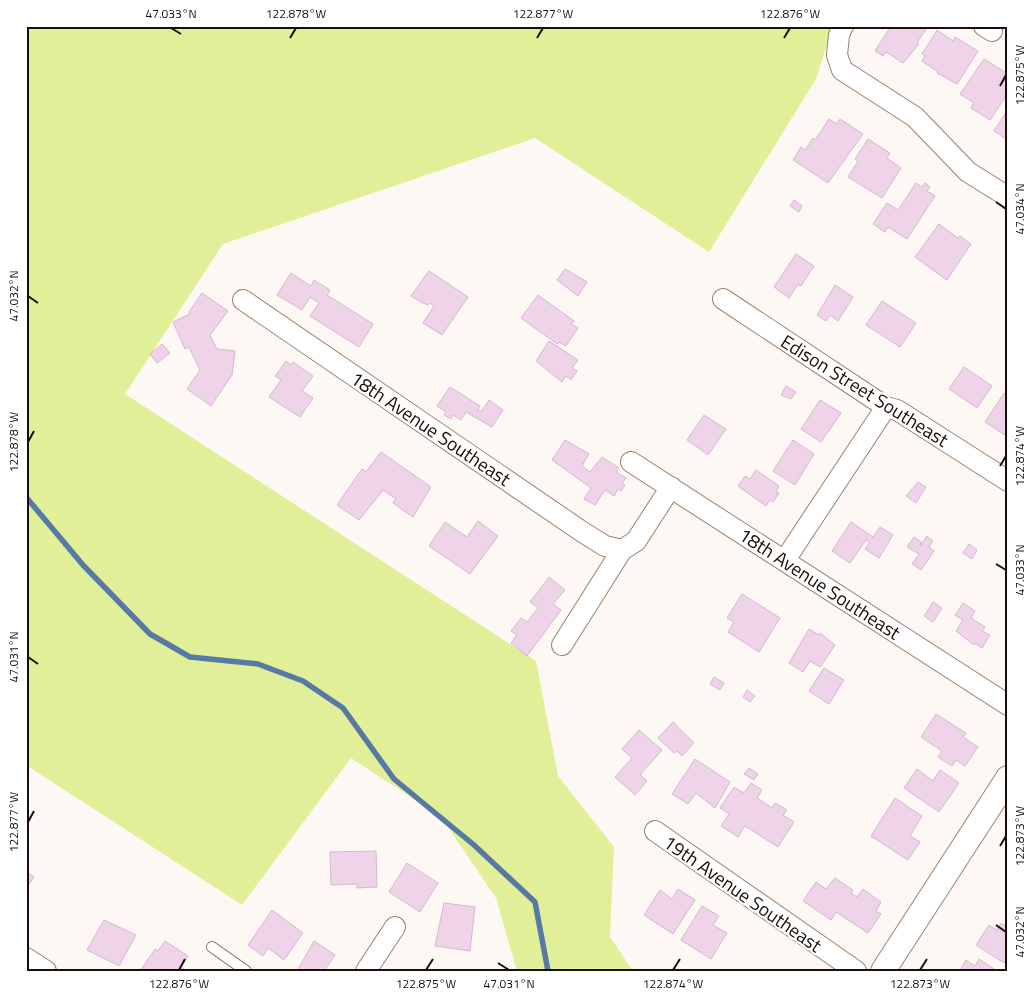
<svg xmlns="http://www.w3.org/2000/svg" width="1034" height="997" font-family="'Titillium Web',sans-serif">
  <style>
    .green { fill: #e1f098 }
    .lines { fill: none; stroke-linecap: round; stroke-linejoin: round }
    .stream { stroke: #5679a6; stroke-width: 5.5 }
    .building { fill: #efd3e9; stroke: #d3b8cd }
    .service-casing { stroke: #9b806e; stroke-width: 12 }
    .minor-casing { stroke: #9b806e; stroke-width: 22 }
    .tertiary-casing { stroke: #9b806e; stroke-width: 26 }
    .service { stroke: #fff; stroke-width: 10 }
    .minor { stroke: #fff; stroke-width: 20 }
    .tertiary { stroke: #fff; stroke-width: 24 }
    .ticks { fill: none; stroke: #190f08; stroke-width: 2 }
    .labels { text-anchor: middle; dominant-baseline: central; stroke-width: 4.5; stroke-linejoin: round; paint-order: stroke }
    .street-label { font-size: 19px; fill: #190f08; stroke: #fff }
    .neatline { fill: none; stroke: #190f08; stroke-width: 2 }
    .ticks-label { font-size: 12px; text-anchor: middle; fill: #190f08 }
  </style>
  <rect width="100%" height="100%" fill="#fef8f4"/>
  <path class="green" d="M26,26H833L816,79L709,252L535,138L223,244L125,394L536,661L558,776L614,847L610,937L633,971H517L496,898L441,817L351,758L242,905L26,765Z"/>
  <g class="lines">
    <path class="stream" d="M26,497L83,565L150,634L190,657L258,664L303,681L343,708L394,779L474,845L535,902L548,971"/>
  </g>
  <path class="building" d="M891,26H928L917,43L919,44L903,63L886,52L883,56L875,51Z
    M937,30L953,41L955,37L978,51L957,84L937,73L938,72L922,61L925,56L922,54Z
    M984,59L1008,74V93L990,120L971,108L974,103L960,94Z
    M1008,109V140L994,131Z
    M829,119L837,124L840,119L863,134L828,183L793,160L801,147L805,150L813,138L815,140Z
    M868,139L890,153L887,158L901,168L882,198L848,177L858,161L855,159Z
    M916,183L922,187L925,183L930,187L927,191L935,196L907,239L888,227L885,232L873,224L887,203L898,210Z
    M794,200L802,206L799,212L790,206Z
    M939,224L958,238L960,236L971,244L947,280L915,257Z
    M796,254L814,266L801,286L798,284L789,298L774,287Z
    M565,269L587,282L578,296L557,280Z
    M429,271L468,297L442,335L423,323L434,306L430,303L428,305L423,303L411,296Z
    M291,273L311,286L314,280L330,290L327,295L373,324L359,347L310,316L319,303L310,297L302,310L277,295Z
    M835,285L853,297L838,321L830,315L826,321L817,315Z
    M202,293L228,311L210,335L217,349L235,351L232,375L211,406L187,389L200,370L189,347L185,349L173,322L190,314L189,312Z
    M538,295L574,321L571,324L578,328L566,346L559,342L557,344L521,318Z
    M882,301L916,323L900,347L866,325Z
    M549,341L578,360L572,368L577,371L571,380L566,376L562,382L536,361Z
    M162,344L170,353L157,363L150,354Z
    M286,361L291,365L293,362L313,376L302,391L313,398L300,417L269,397L281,380L275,376Z
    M964,367L992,386L977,408L949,389Z
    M786,386L796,392L791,399L781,395Z
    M450,387L480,406L478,410L481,412L489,400L503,410L492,427L466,412L461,420L453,415L451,419L444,415L446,412L437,406Z
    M1004,393L1008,395V437L985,422Z
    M820,400L841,413L821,442L801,429Z
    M704,415L726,429L708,455L687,440Z
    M565,440L589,454L582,466L590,472L602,457L619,468L616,472L626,478L622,483L625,485L621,491L618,489L614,496L605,490L595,505L584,499L591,488L552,460Z
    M793,440L814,454L795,485L773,471Z
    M381,452L431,487L413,517L393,503L396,499L383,490L359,520L337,505L362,469L366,472Z
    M756,470L779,486L776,492L779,493L773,502L770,500L766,506L738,486L745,476L750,479Z
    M918,482L926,487L916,503L906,496Z
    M478,521L498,536L470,574L429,546L445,522L467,537Z
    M851,522L873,537L880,527L893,535L879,558L865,549L870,542L866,540L850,563L832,551Z
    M927,536L933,541L929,547L934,551L921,570L912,564L919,554L907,547L914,537L921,542L920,546Z
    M969,544L977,550L972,559L963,553Z
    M549,577L565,590L553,604L561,610L527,656L511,643L517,635L511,631L521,618L527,622L538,608L530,602Z
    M742,594L780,618L759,652L728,632L734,622L727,618Z
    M933,602L942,608L933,622L924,616Z
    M963,603L975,611L971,618L985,627L982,631L990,635L982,648L975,643L974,645L956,631L963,620L955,615Z
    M809,629L819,635L820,633L835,645L820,667L810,661L803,672L789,663Z
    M824,668L844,680L829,704L809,691Z
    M714,677L724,683L720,690L710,684Z
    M747,690L755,696L750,702L743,697Z
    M936,714L966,733L963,737L978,747L965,766L956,760L952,766L938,757L942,751L921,737Z
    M673,722L694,743L682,756L677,751L674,753L658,738Z
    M639,730L662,750L640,775L647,781L635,795L615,777L632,758L622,749Z
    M695,759L730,782L715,808L696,793L688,804L672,794Z
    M749,768L758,774L754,780L744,774Z
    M917,769L933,781L940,770L959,783L939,812L904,788Z
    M751,783L762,790L757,798L772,808L775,803L787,810L783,815L794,822L778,847L745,826L738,837L721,826L729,814L720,808L734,787L744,793Z
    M895,798L922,816L910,836L920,842L908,860L871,836Z
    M376,851L377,887L357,888V884L331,885L330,852Z
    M407,863L438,883L420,912L389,892Z
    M26,871L34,877L26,888Z
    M835,878L853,890L851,893L857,897L863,889L881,902L876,911L881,914L868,933L836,912L831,920L803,901L816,882L826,889Z
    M678,889L695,900L673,934L644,915L660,890L672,899Z
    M444,903L475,907L470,951L435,946Z
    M702,906L719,916L713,925L727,933L711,959L681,940Z
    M272,910L303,933L284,960L268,948L263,956L248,945Z
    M104,920L136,935L119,966L87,950Z
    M1001,923L1008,927V959L1004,963L976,945L989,925L997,930Z
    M165,941L188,956L181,967L184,969L183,971H140L155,949L158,951Z
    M314,941L335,955L324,971H297Z
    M979,959L997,971H959L966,960L975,966Z"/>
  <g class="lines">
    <g class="service-casing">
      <path id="service" d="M212,947L246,971"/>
    </g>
    <g class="minor-casing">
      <path id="minor" d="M843,26L839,35L837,55L842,70L915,117L968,172L1008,197
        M984,26L992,31
        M723,299L886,407L897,410L1008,481
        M243,300L581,531L605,546L622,550
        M631,462L1008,705
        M785,560L886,407
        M562,645L622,550L636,541L671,487
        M655,831L856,971
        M26,958L46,971
        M366,971L395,927"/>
    </g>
    <g class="tertiary-casing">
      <path id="tertiary" d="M883,971L1008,778"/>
    </g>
    <use href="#service" class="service"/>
    <use href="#minor" class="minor"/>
    <use href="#tertiary" class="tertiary"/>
  </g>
  <path class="ticks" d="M171,28L181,34M290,38L296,28M537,38L543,28M784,38L790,28M1000,86L1006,75M996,202L1006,209M28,296L38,303M28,442L34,431M1000,466L1006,456M996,564L1006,570M28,657L38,664M28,822L34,811M1000,846L1006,836M996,925L1006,932M498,963L509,970M179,970L185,959M426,970L433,959M673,970L680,959M920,970L927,959"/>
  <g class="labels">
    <g class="street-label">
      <text transform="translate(865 390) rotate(32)">Edison Street Southeast</text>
      <text transform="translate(431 428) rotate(34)">18th Avenue Southeast</text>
      <text transform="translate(820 583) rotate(33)">18th Avenue Southeast</text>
      <text transform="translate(743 893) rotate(35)">19th Avenue Southeast</text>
    </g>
  </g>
  <rect width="1034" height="997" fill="none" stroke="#ffffff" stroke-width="55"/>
  <rect x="28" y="28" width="978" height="942" class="neatline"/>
  <g class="ticks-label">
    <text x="171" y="18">47.033°N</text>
    <text x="296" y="18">122.878°W</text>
    <text x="543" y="18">122.877°W</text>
    <text x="790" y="18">122.876°W</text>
    <text transform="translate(1020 75) rotate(-90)" y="4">122.875°W</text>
    <text transform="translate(1020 209) rotate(-90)" y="4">47.034°N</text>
    <text transform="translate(14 296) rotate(-90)" y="4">47.032°N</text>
    <text transform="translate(14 442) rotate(-90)" y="4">122.878°W</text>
    <text transform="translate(1020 456) rotate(-90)" y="4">122.874°W</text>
    <text transform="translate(1020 570) rotate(-90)" y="4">47.033°N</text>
    <text transform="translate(14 657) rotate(-90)" y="4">47.031°N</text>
    <text transform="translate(14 822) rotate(-90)" y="4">122.877°W</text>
    <text transform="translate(1020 836) rotate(-90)" y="4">122.873°W</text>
    <text transform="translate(1020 932) rotate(-90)" y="4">47.032°N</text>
    <text x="179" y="988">122.876°W</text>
    <text x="426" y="988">122.875°W</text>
    <text x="509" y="988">47.031°N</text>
    <text x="673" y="988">122.874°W</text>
    <text x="920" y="988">122.873°W</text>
  </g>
</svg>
